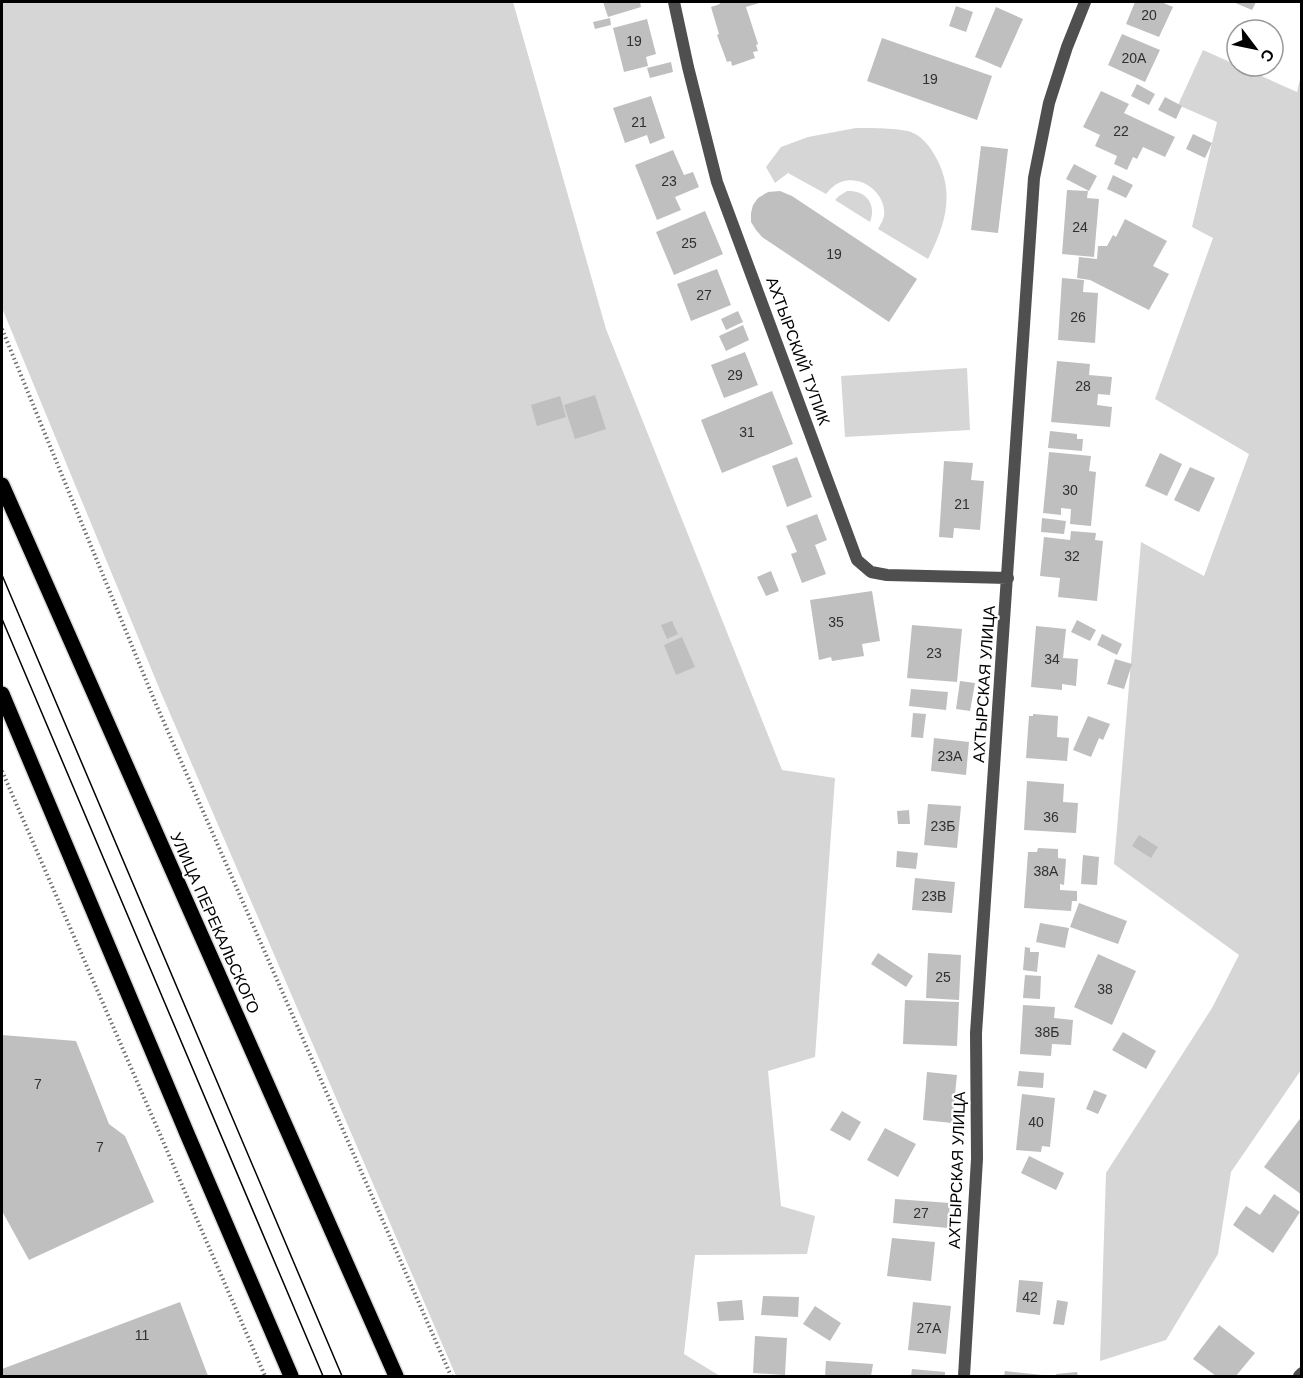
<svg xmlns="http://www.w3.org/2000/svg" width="1303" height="1378" font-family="Arial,sans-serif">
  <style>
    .green { fill: #d6d6d6 }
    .building { fill: #bfbfbf }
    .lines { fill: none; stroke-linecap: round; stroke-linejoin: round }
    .primary-casing { stroke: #dbdbdb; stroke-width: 18 }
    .path { stroke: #717171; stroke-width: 4; stroke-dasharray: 1.5 3; stroke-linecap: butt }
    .street { stroke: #4f4f4f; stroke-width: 12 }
    .primary { stroke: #000; stroke-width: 15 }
    .tram { stroke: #000; stroke-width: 1.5 }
    .labels { text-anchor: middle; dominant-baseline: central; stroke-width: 4.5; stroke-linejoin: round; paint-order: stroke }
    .number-label { font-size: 14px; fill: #303030 }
    .street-label { font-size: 16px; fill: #000; stroke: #fff }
  </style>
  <rect width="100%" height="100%" fill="#fff"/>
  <path class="green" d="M2,2H513L606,329L782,770L835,778L815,1057L768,1071L781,1206L815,1216L807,1254L695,1255L684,1354L720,1376H456L162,695L2,308Z
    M1203,50L1297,92L1301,75V1070L1231,1172L1218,1254L1166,1340L1100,1361L1106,1173L1212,1008L1239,955L1114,864L1141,542L1204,576L1249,454L1155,399L1213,238L1192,227L1217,122L1178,105Z
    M856,128C870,128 899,128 911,132C921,136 929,145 934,154C956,191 946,223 928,259L878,229C880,225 883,221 884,216C887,194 862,174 841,182C835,184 830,189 826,194L788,173L775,183L766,167L781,147L808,137Z
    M847,191C866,190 877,204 870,222L835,200L839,196Z
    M967,368L970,430L845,437L841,376Z"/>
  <path class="building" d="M603,2H640L641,7L608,17Z
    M719,2H758L759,3L746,7L758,44L756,45L758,51L753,52L755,58L732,66L731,61L727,62L717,35L719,34L711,7L720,4Z
    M1135,2H1161L1173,7L1159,37L1126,24Z
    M1233,2H1256L1252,10Z
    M956,6L973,12L966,32L949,26Z
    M996,7L1023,19L1001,68L975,57Z
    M610,18L611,25L595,29L593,22Z
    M647,19L656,54L646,57L648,66L624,72L613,28Z
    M1122,34L1160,50L1145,82L1108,65Z
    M882,38L992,76L977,120L867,81Z
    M671,62L673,72L650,78L647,68Z
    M1137,84L1155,94L1149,105L1131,96Z
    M1101,91L1129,104L1124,113L1175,137L1165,157L1143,147L1137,159L1133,157L1127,170L1114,164L1117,156L1095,146L1100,135L1083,127Z
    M651,96L665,138L650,144L647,135L625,143L613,108Z
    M1165,97L1182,106L1176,119L1158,110Z
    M1193,134L1212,143L1205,158L1186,149Z
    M981,146L1008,149L998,233L971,230Z
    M673,150L684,175L693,172L699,187L675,197L681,210L657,220L635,165Z
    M1074,164L1097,176L1089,191L1066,179Z
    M1113,175L1133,185L1126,198L1107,189Z
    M1067,190L1088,191L1087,198L1099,199L1094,257L1062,254Z
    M780,191L792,196L917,279L889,322L762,237L756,230L751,222V213L753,205L758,198L768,192Z
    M705,211L723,254L674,275L656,232Z
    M1125,219L1167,241L1153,266L1169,274L1149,310L1090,280L1077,278L1079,257L1097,259L1098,246H1107L1113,235L1116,237Z
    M717,269L731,305L691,321L677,284Z
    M1062,278L1084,280L1083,292L1098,293L1095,343L1058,340Z
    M738,311L743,322L726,330L721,319Z
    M743,325L749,340L726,351L719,336Z
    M745,352L758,385L724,398L711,365Z
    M1057,361L1090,364L1089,375L1112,377L1110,395L1098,394L1097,405L1112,407L1110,427L1051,422Z
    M772,391L793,444L722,473L701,420Z
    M595,395L606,429L575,439L564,405Z
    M560,396L566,417L537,426L531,405Z
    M1050,431L1077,434V439H1083L1082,451L1048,448Z
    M1049,452L1091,456L1089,471L1096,472L1091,526L1070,524L1071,509L1061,508V515L1043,513Z
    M1160,453L1182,464L1167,496L1145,486Z
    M797,457L812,497L787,507L772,466Z
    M944,461L973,463L971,480L984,481L980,530L954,528L953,538L939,537Z
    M1190,467L1215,478L1199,512L1174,500Z
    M817,514L827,540L815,545L826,574L802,583L791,554L797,552L786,526Z
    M1042,518L1066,521L1064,534L1041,532Z
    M1071,531L1096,533L1095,540L1103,541L1097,601L1058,597L1060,578L1040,576L1044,537L1070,540Z
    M771,571L779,591L766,596L757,577Z
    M872,591L880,641L862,644L864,656L832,661L831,657L819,660L810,600Z
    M1077,620L1096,630L1090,641L1071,632Z
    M672,621L678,634L667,639L661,625Z
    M912,625L962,629L957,682L907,678Z
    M1036,626L1066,629L1063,658L1078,659L1076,686L1062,684V690L1031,687Z
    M1102,634L1122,644L1117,655L1097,645Z
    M682,637L695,667L676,675L664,645Z
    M1115,659L1132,664L1124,689L1107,684Z
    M960,681L975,683L970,711L956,709Z
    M911,689L948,692L946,710L909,706Z
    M913,713L926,714L923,738L911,737Z
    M1033,714L1058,716L1057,737L1069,738L1067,761L1026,758L1029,716H1033Z
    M1088,716L1110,724L1103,740L1099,738L1091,757L1073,750Z
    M934,738L969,742L966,775L931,771Z
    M1027,781L1064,784L1063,802L1078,803L1076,833L1024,830Z
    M928,804L961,806L957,848L924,845Z
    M909,810L910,824H898L897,811Z
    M1139,835L1158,847L1151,858L1132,846Z
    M1038,848L1058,849V858L1066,859L1064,885L1060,884V890L1077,891V901H1072L1071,911L1024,908L1028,852H1037Z
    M897,851L918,853L916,869L896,867Z
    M1083,855L1099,857L1097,885L1081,884Z
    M915,878L955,882L952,913L912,910Z
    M1079,903L1127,921L1118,944L1070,927Z
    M1040,923L1069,928L1065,948L1036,942Z
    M1025,947L1030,948V952H1039L1037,972L1023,970Z
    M878,953L913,976L906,987L871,964Z
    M928,953L961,955L959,1000L926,998Z
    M1098,954L1136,971L1112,1025L1074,1007Z
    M1025,975L1041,976L1040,999L1023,998Z
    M905,1000L959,1002L957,1046L903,1044Z
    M1023,1005L1055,1007L1054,1018L1073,1020L1071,1045L1052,1044L1051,1056L1020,1054Z
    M1123,1032L1156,1051L1146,1069L1112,1050Z
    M2,1035L76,1041L109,1124L125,1136L154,1202L29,1260L2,1211Z
    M1019,1071L1044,1073L1043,1088L1017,1086Z
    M927,1072L957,1075L952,1123L923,1120Z
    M1094,1090L1107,1095L1098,1114L1086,1109Z
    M1022,1094L1055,1098L1050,1147L1042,1146L1041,1152L1016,1150Z
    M842,1111L861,1122L850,1141L830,1130Z
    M1302,1116V1195L1264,1167Z
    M885,1128L916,1144L898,1177L867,1160Z
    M1029,1156L1064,1173L1056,1190L1021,1173Z
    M1274,1194L1300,1212L1273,1253L1233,1225L1246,1206L1260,1215Z
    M895,1199L950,1203L948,1228L893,1223Z
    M892,1238L935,1242L931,1281L887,1276Z
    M1019,1280L1043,1282L1040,1315L1016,1312Z
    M763,1296L799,1297L798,1317L761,1315Z
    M742,1300L744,1320L719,1321L717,1302Z
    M1057,1300L1068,1302L1064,1325L1053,1324Z
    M180,1302L208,1376H2V1369Z
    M913,1302L951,1306L946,1354L908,1350Z
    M815,1306L841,1323L830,1341L803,1324Z
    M1219,1325L1255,1353L1236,1376H1216L1193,1359Z
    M755,1336L787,1338L785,1375L753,1373Z
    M826,1361L873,1364L871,1376H825Z
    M912,1369L945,1372V1376H911Z
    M1005,1371L1042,1375V1376H1004Z
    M1077,1372L1078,1376H1057L1056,1374Z"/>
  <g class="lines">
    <g class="primary-casing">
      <path id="primary" d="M2,485L396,1376
        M2,694L188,1136L291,1376"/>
    </g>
    <path class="path" d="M2,329L155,702L451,1376
      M2,771L265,1376"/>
    <path class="street" d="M674,2L688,67L717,182L857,560L871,572L887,575L1008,578
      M964,1376L977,1159L976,1033L1034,178L1049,103L1067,47L1085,2
      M1299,1376L1302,1373"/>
    <use href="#primary" class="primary"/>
    <path class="tram" d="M2,575L342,1376
      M2,619L323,1376"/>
  </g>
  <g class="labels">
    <g class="number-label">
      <text x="1149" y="15">20</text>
      <text x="634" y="41">19</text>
      <text x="1134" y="58">20А</text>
      <text x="930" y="79">19</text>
      <text x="639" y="122">21</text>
      <text x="1121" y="131">22</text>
      <text x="669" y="181">23</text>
      <text x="1080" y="227">24</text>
      <text x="689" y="243">25</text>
      <text x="834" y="254">19</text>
      <text x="704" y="295">27</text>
      <text x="1078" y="317">26</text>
      <text x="735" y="375">29</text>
      <text x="1083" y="386">28</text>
      <text x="747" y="432">31</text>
      <text x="1070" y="490">30</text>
      <text x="962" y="504">21</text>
      <text x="1072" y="556">32</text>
      <text x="836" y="622">35</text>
      <text x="934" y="653">23</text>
      <text x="1052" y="659">34</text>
      <text x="950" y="756">23А</text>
      <text x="1051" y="817">36</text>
      <text x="943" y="826">23Б</text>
      <text x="1046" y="871">38А</text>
      <text x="934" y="896">23В</text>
      <text x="943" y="977">25</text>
      <text x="1105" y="989">38</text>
      <text x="1047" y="1032">38Б</text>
      <text x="38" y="1084">7</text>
      <text x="1036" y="1122">40</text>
      <text x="100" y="1147">7</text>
      <text x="921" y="1213">27</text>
      <text x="1030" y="1297">42</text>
      <text x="929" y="1328">27А</text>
      <text x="142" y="1335">11</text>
    </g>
    <g class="street-label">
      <text transform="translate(798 351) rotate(70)">АХТЫРСКИЙ ТУПИК</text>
      <text transform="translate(984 684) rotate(-86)">АХТЫРСКАЯ УЛИЦА</text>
      <text transform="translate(215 923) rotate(66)">УЛИЦА ПЕРЕКАЛЬСКОГО</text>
      <text transform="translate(957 1170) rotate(-88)">АХТЫРСКАЯ УЛИЦА</text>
    </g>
  </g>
  <rect width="1303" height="1378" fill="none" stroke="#000000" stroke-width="6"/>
  <g transform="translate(1255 48) rotate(122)"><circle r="28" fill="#ffffff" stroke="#999999" stroke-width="1.5"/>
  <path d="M0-4.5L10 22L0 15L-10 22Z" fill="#000000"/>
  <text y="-9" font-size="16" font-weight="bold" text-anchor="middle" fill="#000000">С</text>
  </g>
</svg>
